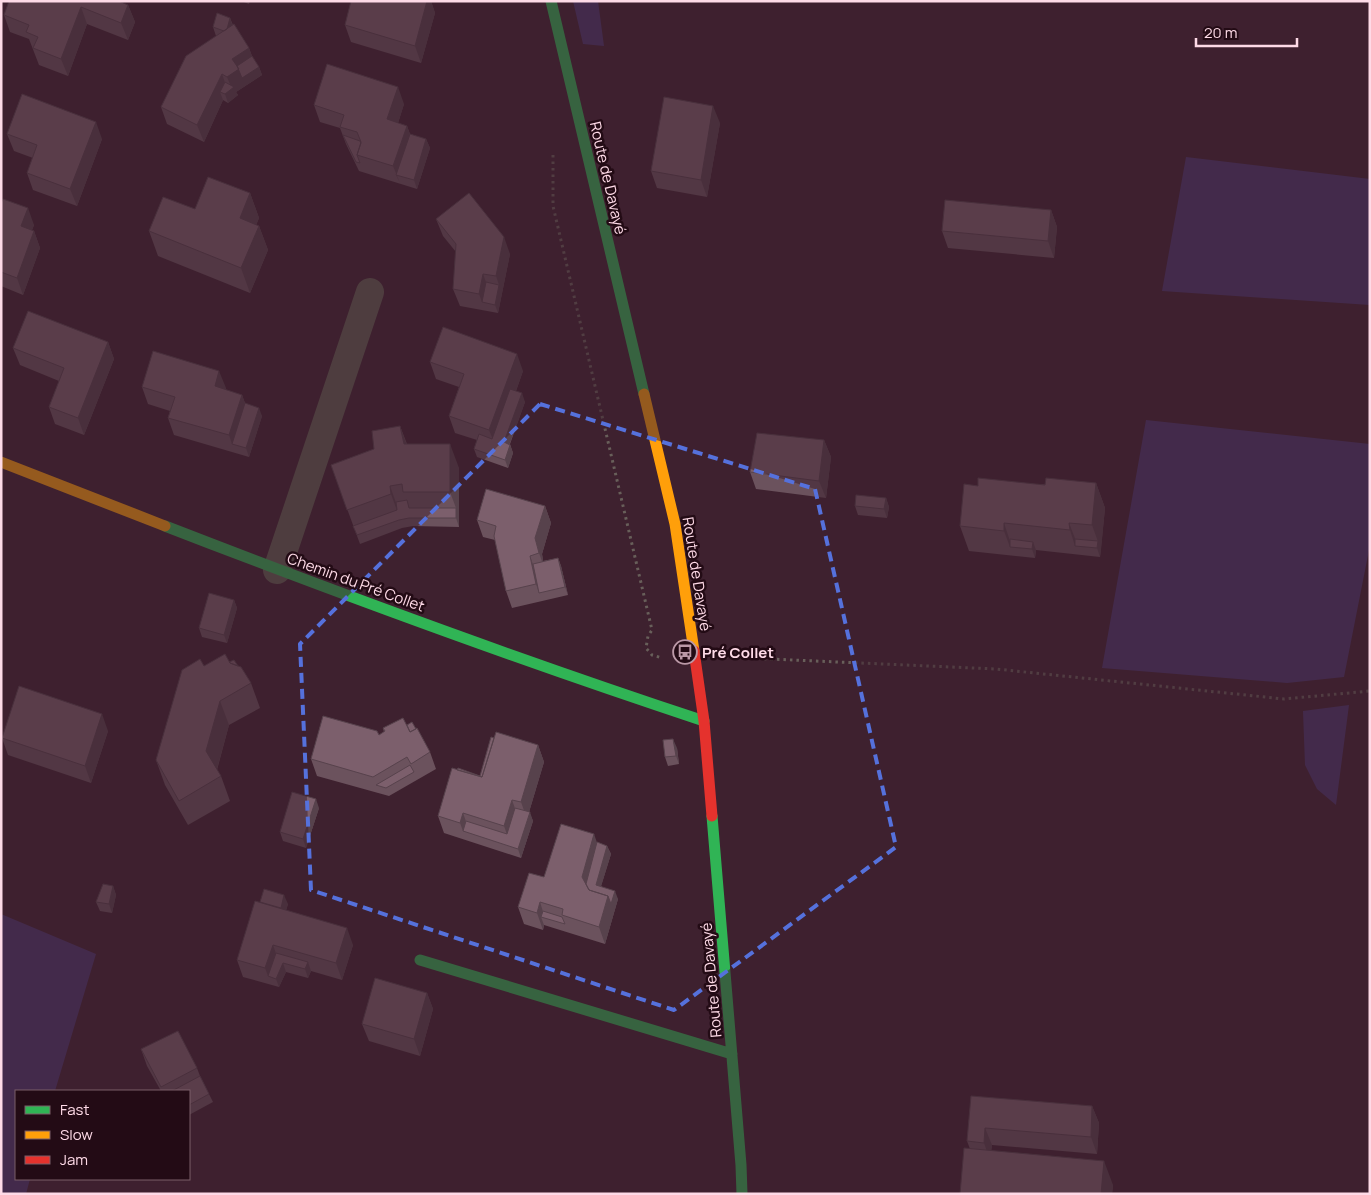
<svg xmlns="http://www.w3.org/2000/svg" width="1371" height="1195" font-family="Manrope,sans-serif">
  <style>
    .green { fill: #4a366e }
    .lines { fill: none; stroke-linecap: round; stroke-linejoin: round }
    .path { stroke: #685f5a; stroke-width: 3; stroke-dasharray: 2.5 4; stroke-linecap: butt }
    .street { stroke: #636153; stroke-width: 28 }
    .fast { stroke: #30b455; stroke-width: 11 }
    .slow { stroke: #ff9f0a; stroke-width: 11 }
    .jam { stroke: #e5322d; stroke-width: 11 }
    .wall { fill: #6b525d }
    .shaded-wall { fill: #57424c }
    .building { fill: #7c5f6c; stroke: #57424c }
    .marked { fill: none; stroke: #5571dc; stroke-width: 4; stroke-dasharray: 10 6; stroke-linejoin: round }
    .labels { text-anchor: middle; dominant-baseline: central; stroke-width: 5; stroke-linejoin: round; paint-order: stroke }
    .street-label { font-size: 15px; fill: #fedae7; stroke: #230b15 }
    .poi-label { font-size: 15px; font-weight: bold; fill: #fedae7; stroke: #230b15; text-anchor: start }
  </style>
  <rect width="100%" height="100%" fill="#3e212f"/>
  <path class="green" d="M573,1H598L604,46L583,44Z
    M1186,157L1370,179V305L1162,291Z
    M1146,420L1370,444V545L1344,677L1287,683L1102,668Z
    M1349,705L1336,805L1317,789L1305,765L1303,711Z
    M1,914L96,954L55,1091H16V1179H30L26,1194H1Z"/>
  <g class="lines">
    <path class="path" d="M553,155V206L652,630L648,636L646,648L652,655L662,658
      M725,657L996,669L1284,699L1370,691"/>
    <path class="street" d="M277,570L370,292"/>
    <path class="fast" d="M551,1L644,394
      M165,526C343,595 522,661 704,721
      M712,816L741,1165L742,1194
      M420,960L732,1054"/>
    <path class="slow" d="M644,394L675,524L694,651
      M1,462L165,526"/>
    <path class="jam" d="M694,651L704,721L712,816"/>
  </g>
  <path class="wall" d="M9,1L128,5L135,22L128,40L87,24L68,76L39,65L29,39L10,32L4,15Z
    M241,1H250L249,4Z
    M351,1H431L435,13L421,63L351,42L345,25Z
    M230,18L233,25L249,48L252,56L259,67L262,75L236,92L238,95L228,103L223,100L204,142L167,124L161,107L216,36L213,27Z
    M404,104L398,123L407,126L410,134L426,139L430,148L417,189L359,171L346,144L340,128L320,122L314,105Z
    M720,123L707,197L657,188L651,171Z
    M7,134L102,139L77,206L33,190L27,173L33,158L14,151Z
    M250,193L259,218L256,225L259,226L268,250L250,293L158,256L149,231L195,209Z
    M1,203L34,225L32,230L34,231L40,248L23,295L1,286Z
    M1051,210L1057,227L1054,258L948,248L942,231Z
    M436,219L510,254L498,313L460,306L453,289L456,252L443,236Z
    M108,342L114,359L84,435L55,424L49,407L59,381L20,365L13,348Z
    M430,362L523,371L516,391L525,402L510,444L513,453L508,468L477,457L474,449L477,440L455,433L449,416L459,387L436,379Z
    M142,387L226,388L225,390L242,395L245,403L262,416L249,457L174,435L168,418L170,411L148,404Z
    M400,426L407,444L459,468V527L413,526L402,528L360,544L331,465L374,449Z
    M824,440L831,457L826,498L756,489L750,472Z
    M1096,483L1105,508L1100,557L1036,550L1035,558L969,551L960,526L978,486Z
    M886,498L889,507L887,518L858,515L855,506Z
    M545,506L551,523L542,554L543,561L558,558L561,566L568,595L512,608L506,591L495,540L483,537L477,520Z
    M234,600L237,608L227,643L202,637L199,628Z
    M229,662L238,666L251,683L260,708L229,725L217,770L221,776L230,801L188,825L165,785L156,760L204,666Z
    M407,725L430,752L436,769L389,796L317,776L311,759L379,735L384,732L383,728Z
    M108,731L91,783L8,755L2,738Z
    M494,738L538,745L544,762L529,812L533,821L521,858L444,833L438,816L480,776Z
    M677,748L679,764L668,766L665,757Z
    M319,808L306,848L283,841L280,832Z
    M597,842L607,846L611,854L601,886L618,899L605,944L544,925L543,930L524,924L518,907L544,877Z
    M113,886L116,895L112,913L100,911L96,902Z
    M260,902L288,904L286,910L353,945L342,980L311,971L308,978L286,972L279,987L243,977L237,960Z
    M427,993L433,1009L420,1056L369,1041L362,1024Z
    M141,1049L197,1068L200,1076L213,1102L189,1115V1091H161L147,1066Z
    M971,1096L1092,1106L1099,1123L1097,1154L992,1145L991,1151L1113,1185L1112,1194H960L970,1149L967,1141Z"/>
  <path class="shaded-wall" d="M427,1H431L435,13L421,63L415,46Z
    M128,5L135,22L128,40L121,23Z
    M81,7L87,24L68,76L61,59Z
    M230,18L233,27L226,31Z
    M249,48L255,65L259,67L262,75L236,92L238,95L228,103L225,94L220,92L223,100L204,142L197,125L222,74L228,91L232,89L227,77L232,59Z
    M398,87L404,104L394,136L387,119Z
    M713,106L720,123L707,197L701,180Z
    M96,122L102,139L77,206L70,189Z
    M407,126L413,143L396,175L400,183L393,166Z
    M426,139L430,148L417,189L414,180Z
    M250,193L259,218L249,243L240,218Z
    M28,208L34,225L27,243L21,226Z
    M1051,210L1057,227L1054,258L1048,241Z
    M259,226L268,250L250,293L241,268Z
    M34,231L40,248L23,295L17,278Z
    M504,237L510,254L498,313L495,305L499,285L496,276Z
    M483,274L489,290L482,302L479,294Z
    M108,342L114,359L84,435L78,418Z
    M517,354L523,371L496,447L489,430Z
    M219,371L226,388L221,403L215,386Z
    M522,393L525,402L507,451L504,442Z
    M242,395L248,412L232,444L229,435Z
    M259,408L262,416L249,457L246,448Z
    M400,426L409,451L404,444Z
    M824,440L831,457L826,498L819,481Z
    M450,444L459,468V527L456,518V508L450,492Z
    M510,445L513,453L508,468L505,460Z
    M1096,483L1105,508L1101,550L1092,525Z
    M390,486L399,511L400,519L391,494Z
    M886,498L889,507L887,518L884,509Z
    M545,506L551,523L542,554L545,570L539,553L535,538Z
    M1004,523L1012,547H1010L1004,531Z
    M1069,523L1078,546H1075L1070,530Z
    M1098,541L1101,550L1100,557L1097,548Z
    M1033,542L1036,550L1035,558L1032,549Z
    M530,556L536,573L539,593L536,584Z
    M558,558L561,566L568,595L565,587Z
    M234,600L237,608L227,643L224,635Z
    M220,701L229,725L215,776L206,751Z
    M102,714L108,731L91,783L85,766Z
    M673,739L677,748L679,764L676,756Z
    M538,745L544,762L527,819L521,802Z
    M316,799L319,808L306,848L303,839Z
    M512,800L518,817L510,843L504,826Z
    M530,812L533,821L521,858L518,849Z
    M463,813L469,830L463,831L460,823Z
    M594,834L600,851L589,892L582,877Z
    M607,846L611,854L599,893L596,885Z
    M113,886L116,895L112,913L109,904Z
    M615,891L618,899L605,944L599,927L608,896Z
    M284,895L288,904L282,924L279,915Z
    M540,902L545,918L541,917L544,925L543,930L537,913Z
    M347,928L353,945L342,980L336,963Z
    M273,945L279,962L268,976L265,968Z
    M308,962L311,971L308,978L305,969Z
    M283,963L286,972L279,987L276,979Z
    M427,993L433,1009L420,1056L414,1039Z
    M1092,1106L1099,1123L1097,1154L1091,1137Z
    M985,1128L992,1145L990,1160L984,1143Z
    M1104,1161L1113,1185L1112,1194H1101Z"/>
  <path class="building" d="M9,1H119L128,5L121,23L81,7L61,59L33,48L38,37L26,32L29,25L4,15Z
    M351,1H427L415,46L345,25Z
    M217,13L230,18L227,29L224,31L213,27Z
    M234,24L249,48L232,59L239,69L227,77L222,74L197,125L161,107L186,56Z
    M252,56L259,67L242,78L237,66Z
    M327,64L398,87L387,119L407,126L393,166L357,155L361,142L357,132L340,127L344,115L314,105Z
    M225,82L234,87L225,94L220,92Z
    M22,94L96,122L70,189L27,173L37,145L7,134Z
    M664,97L713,106L701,180L651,171Z
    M410,134L426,139L414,180L396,175Z
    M343,135L360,141L361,143L357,155L360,163L356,162Z
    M208,177L250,193L240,218L259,226L241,268L149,231L163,197L195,209Z
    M469,193L504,237L496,276L483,274L479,294L453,289L456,244L436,219Z
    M3,199L28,208L21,226L34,231L17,278L1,272V203Z
    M945,200L1051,210L1048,241L942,231Z
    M486,282L499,285L495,305L482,302Z
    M28,311L108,342L78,418L49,407L64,368L13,348Z
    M443,327L517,354L489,430L449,416L464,374L430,362Z
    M153,351L219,371L215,386L242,395L229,435L168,418L175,397L142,387Z
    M510,389L522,393L504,442L510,445L505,460L474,449L479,434L492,439Z
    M245,403L259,408L246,448L232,444Z
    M400,426L404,444H450V492H403L402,484L390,486L391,494L347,510L331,465L374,449L372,431Z
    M757,433L824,440L819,481L750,472Z
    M978,478L1045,485L1046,478L1096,483L1092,525L1069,523L1070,530L1004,523V531L960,526L964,484L978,486Z
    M486,489L545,506L535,538L539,553L530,556L536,584L506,591L494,536L496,526L477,520Z
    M856,495L886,498L884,509L855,506Z
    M407,500L409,508H456V518H409L399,520L357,535L353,526L397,510L396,502Z
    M1010,539L1033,542L1032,549L1010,547Z
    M1075,539L1098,541L1097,548L1075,546Z
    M558,558L565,587L539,593L533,564Z
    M209,593L234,600L224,635L199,628Z
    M225,654L230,663L241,667L251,683L220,701L206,751L221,776L179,801L156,760L182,670L200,659L204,666Z
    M234,660L238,666L230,663L229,662Z
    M19,686L102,714L85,766L2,738Z
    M323,716L377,731L379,735L385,731L383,728L403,718L410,732L417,728L430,752L411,764L407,757L373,777L311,759Z
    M412,722L416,729L410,732L407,725Z
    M496,732L538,745L521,802L512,800L504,826L463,813L460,823L438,816L452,768L482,777Z
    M491,737L494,738L482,777L457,770L458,768L480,776Z
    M673,739L676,756L665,757L663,740Z
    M410,765L414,772L386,788L376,785Z
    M292,792L316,799L303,839L280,832Z
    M515,808L530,812L518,849L463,831L466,821L507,834Z
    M561,824L594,834L582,877L589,890L608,896L599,927L562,915L563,909L540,902L537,913L518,907L529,873L544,877Z
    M597,842L607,846L596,885L615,891L611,904L608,896L589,890L586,884Z
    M103,884L113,886L109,904L96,902Z
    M264,889L284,895L281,908L260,902Z
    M255,901L347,928L336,963L273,945L265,968L237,960Z
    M543,911L562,917L565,924L541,917Z
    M276,953L308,962L305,969L283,963L276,979L268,976Z
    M375,978L427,993L414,1039L362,1024Z
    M178,1031L197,1068L161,1087L141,1049Z
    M200,1076L209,1094L189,1105V1091H172Z
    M971,1096L1092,1106L1091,1137L985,1128L984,1143L967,1141Z
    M964,1148L1104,1161L1101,1194H960Z"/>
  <path d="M0 0H1371V1195H0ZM540,404L815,489L896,847L674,1010L311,890L300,644Z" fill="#3e212f" fill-opacity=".55" fill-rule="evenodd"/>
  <path class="marked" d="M540,404L815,489L896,847L674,1010L311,890L300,644Z"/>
  <defs>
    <g id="bus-ring" transform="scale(1.25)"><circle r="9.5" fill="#230b15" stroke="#bb99a7" stroke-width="1.5"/><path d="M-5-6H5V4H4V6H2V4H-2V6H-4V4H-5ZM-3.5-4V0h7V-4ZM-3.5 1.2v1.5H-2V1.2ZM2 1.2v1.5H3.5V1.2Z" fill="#bb99a7"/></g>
  </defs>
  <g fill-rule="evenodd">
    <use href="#bus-ring" x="685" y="652"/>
  </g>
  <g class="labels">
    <g class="street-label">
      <text transform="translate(608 178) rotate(77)">Route de Davayé</text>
      <text transform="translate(697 574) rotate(81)">Route de Davayé</text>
      <text transform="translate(356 582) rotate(20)">Chemin du Pré Collet</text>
      <text transform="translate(711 980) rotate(-95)">Route de Davayé</text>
    </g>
    <g class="poi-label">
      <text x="702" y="652">Pré Collet</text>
    </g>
  </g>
  <rect width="1371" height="1195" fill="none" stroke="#fedae7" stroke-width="5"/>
  <rect x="15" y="1090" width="175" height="90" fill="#230b15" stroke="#7b5e69"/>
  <rect x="25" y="1106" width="25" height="8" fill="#30b455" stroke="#7b5e69"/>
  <text x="60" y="1115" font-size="15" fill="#fedae7">Fast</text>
  <rect x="25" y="1131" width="25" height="8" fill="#ff9f0a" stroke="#7b5e69"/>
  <text x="60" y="1140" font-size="15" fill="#fedae7">Slow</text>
  <rect x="25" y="1156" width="25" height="8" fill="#e5322d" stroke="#7b5e69"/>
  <text x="60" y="1165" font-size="15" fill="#fedae7">Jam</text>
  <path d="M1196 38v8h101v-8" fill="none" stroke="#fedae7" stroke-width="2.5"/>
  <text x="1204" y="38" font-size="15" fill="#fedae7" stroke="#230b15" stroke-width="4" paint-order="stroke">20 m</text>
</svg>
